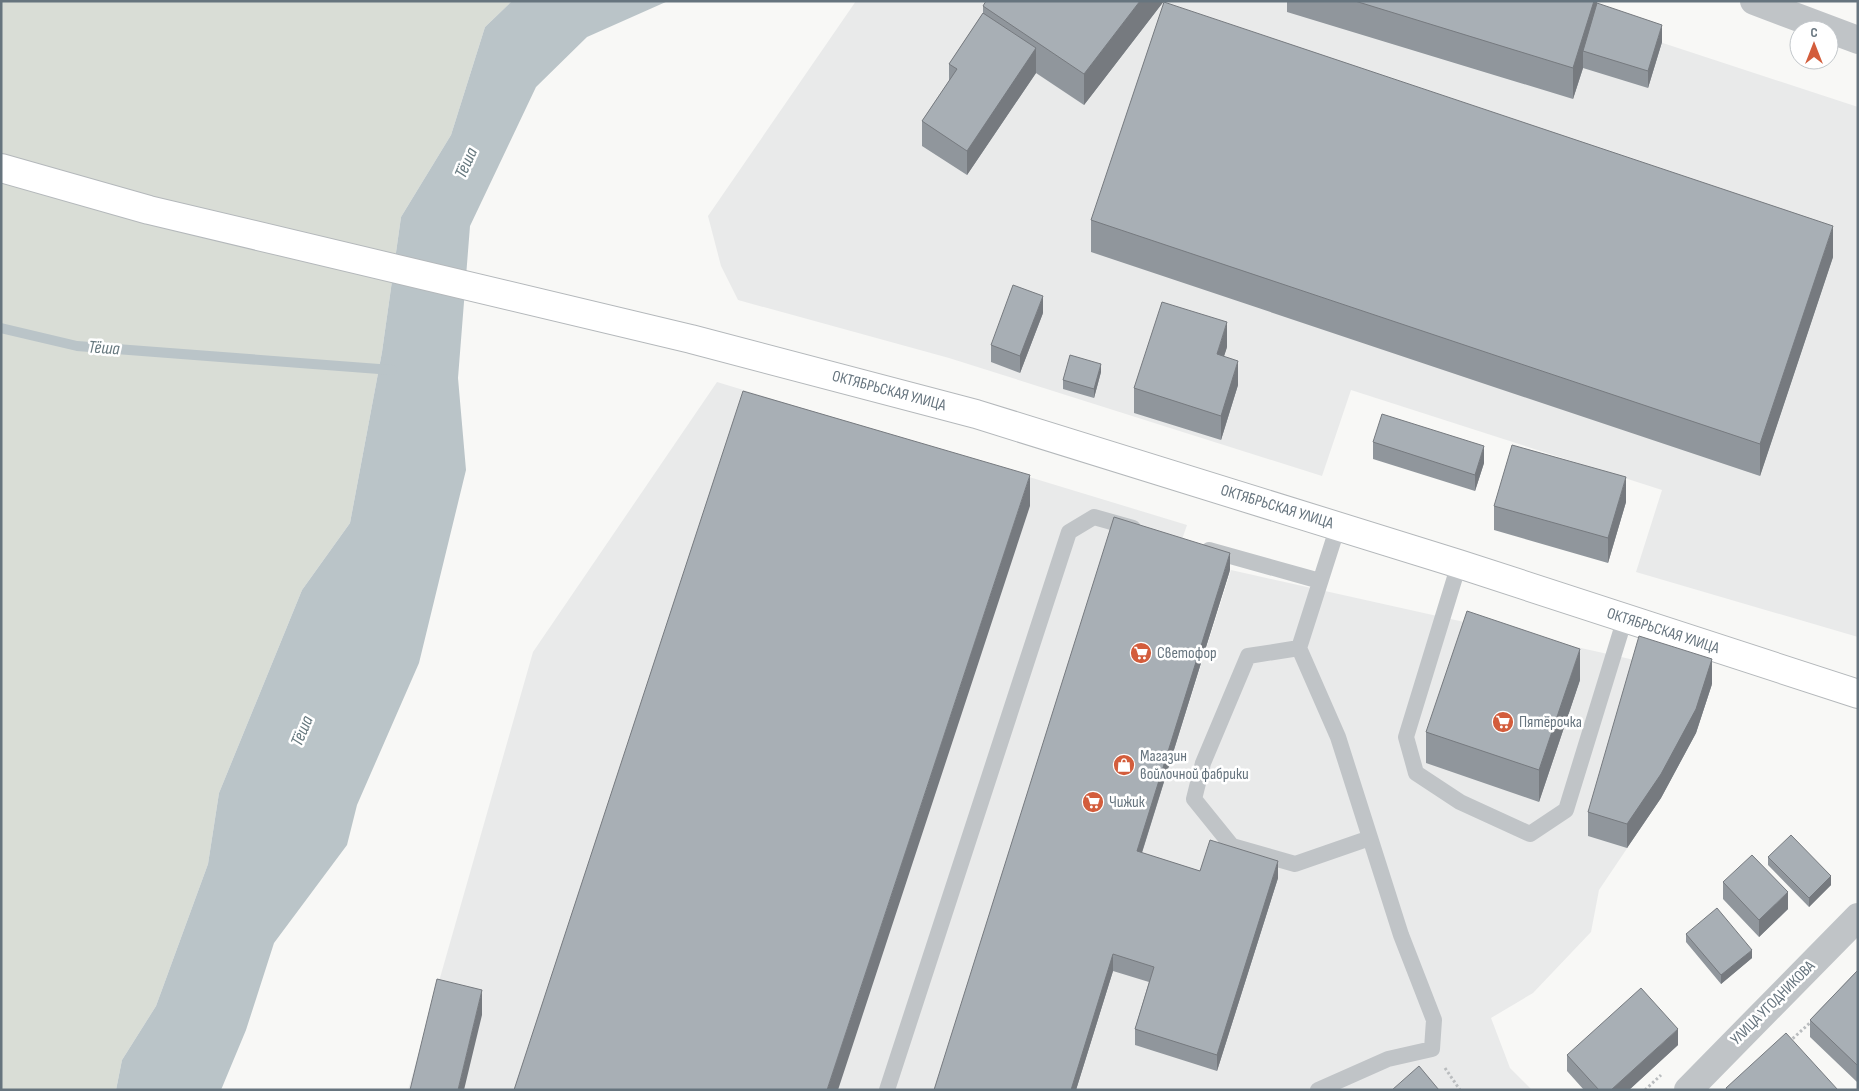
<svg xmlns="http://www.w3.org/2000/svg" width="1859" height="1091" font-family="'Sofia Sans Condensed',sans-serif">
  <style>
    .built { fill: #e9eaea }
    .green { fill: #d9ddd6 }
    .water { fill: #bac4c8 }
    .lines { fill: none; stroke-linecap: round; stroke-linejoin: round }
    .stream { stroke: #bac4c8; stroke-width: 10 }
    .primary-casing { stroke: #b4b8bb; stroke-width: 30 }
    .path { stroke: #babdbf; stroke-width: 3; stroke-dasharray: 2.5 2.5; stroke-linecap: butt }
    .service { stroke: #c0c4c7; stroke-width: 16 }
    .minor { stroke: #c0c4c7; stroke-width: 28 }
    .tertiary { stroke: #c0c4c7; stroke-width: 28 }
    .primary { stroke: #fff; stroke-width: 28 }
    .wall { fill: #90969c }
    .shaded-wall { fill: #767a7f }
    .building { fill: #a8afb5; stroke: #767a7f }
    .labels { text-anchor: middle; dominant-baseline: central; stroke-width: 5; stroke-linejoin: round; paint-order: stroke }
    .street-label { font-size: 16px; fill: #66747e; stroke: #fff }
    .poi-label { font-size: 16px; fill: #66747e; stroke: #fff; text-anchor: start }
    .water-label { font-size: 18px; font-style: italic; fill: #67797f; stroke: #fff }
  </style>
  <rect width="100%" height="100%" fill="#f8f8f6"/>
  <path class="built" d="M856,1H1535L1858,107V637L1636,572L1662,490L1351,390L1322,476L949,358L738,300L721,266L708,216Z
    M717,382L1187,525L1177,554L1137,868L1231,570L1639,661L1712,684L1696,733L1661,798L1599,890L1591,932L1533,993L1491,1018L1510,1068L1532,1090H408L533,652Z"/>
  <path class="green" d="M1,1H512L485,27L451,135L401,217L382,352L350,523L302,590L219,793L208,864L156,1006L122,1060L116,1090H1Z"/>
  <path class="water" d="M512,1H668L587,37L536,87L470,226L458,378L466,470L419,663L357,805L347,845L274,943L246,1030L221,1090H116L122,1060L156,1006L208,864L219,793L302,590L350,523L382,352L401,217L451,135L485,27Z"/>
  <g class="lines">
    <path class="stream" d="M1,328L77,346L392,370"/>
    <g class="primary-casing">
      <path id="primary" d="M1,168L149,210L691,339L976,414L1459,564L1858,694"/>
    </g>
    <path class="path" d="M1789,1042L1812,1021
      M1445,1068L1460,1090
      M1645,1090L1661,1075"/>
    <path class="service" d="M1209,550L1320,581
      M1459,564L1406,737L1416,773L1460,802L1530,834L1566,810L1625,618
      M1299,648L1248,656L1203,763L1194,799L1232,846L1295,864L1370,838
      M887,1090L1069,532L1094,517L1133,528
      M1318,1090L1388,1059L1432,1049L1434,1020L1401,935L1338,737L1299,648L1338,526"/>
    <path class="minor" d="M1688,1090L1858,917"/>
    <path class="tertiary" d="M1754,1L1858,40"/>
    <use href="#primary" class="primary"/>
  </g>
  <path class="wall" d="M1164,1L1084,105L1036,73L967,175L922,146V121L949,81V64L983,13V6Z
    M1287,1H1597V3L1662,42L1648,88L1583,68L1573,99L1287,12Z
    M1091,220L1833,257L1760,476L1091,252Z
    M1043,313L1020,373L991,362V345Z
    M1227,347L1224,356L1238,385L1221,440L1134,413V388Z
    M1101,372L1094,398L1063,389V380Z
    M1373,442L1484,463L1475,491L1373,459Z
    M1626,502L1608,563L1494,530V506Z
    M1230,570L1142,853L1200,871L1278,878L1217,1071L1135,1045V1029L1149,982L1113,971L1076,1090H934Z
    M1580,680L1539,802L1426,763V732Z
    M1712,684L1696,733L1661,798L1627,848L1588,836V812Z
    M1768,857L1831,885L1809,907L1768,865Z
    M1723,882L1788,909L1759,937L1723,899Z
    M1686,934L1752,958L1721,984L1686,942Z
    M1858,970L1857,1082L1810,1037V1020Z
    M1678,1045L1629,1090H1584L1567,1071V1055Z"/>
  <path class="shaded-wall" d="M1140,1H1164L1084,105V74Z
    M1594,1H1597V20L1583,51V68L1573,99V68Z
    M1662,25V42L1648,88V71Z
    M1036,48V73L967,175V151Z
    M1833,226V257L1760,476V444Z
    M1043,296V313L1020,373V356Z
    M1227,322V347L1217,378V354Z
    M1238,361V385L1221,440V416Z
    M1101,364V372L1094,398V389Z
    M1484,446V463L1475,491V475Z
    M1030,475V506L838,1090H827Z
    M1626,477V502L1608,563V538Z
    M1230,553V570L1137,868V851Z
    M1580,649V680L1539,802V770Z
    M1712,659V684L1696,733L1661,798L1627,848V824Z
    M1278,861V878L1217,1071V1055Z
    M1831,876V885L1809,907V898Z
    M1788,892V909L1759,937V920Z
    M1752,950V958L1721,984V975Z
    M1113,954V971L1076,1090H1071Z
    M482,990V1015L464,1090H458Z
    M1678,1029V1045L1629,1090H1611Z"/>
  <path class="building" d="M986,1H1140L1084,74L983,6Z
    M1355,1H1594L1573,68Z
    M1164,2L1833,226L1760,444L1091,220Z
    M1597,3L1662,25L1648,71L1583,51Z
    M983,13L1036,48L967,151L922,121L957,69L949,64Z
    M1013,285L1043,296L1020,356L991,345Z
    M1162,302L1227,322L1217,354L1238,361L1221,416L1134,388Z
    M1070,355L1101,364L1094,389L1063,380Z
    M743,391L1030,475L827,1090H514Z
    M1382,414L1484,446L1475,475L1373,442Z
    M1512,445L1626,477L1608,538L1494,506Z
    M1114,517L1230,553L1137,851L1200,871L1210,840L1278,861L1217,1055L1135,1029L1154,967L1113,954L1071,1090H934Z
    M1467,611L1580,649L1539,770L1426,732Z
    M1639,636L1712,659L1696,709L1661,774L1627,824L1588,812Z
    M1791,835L1831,876L1809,898L1768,857Z
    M1752,855L1788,892L1759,920L1723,882Z
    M1717,908L1752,950L1721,975L1686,934Z
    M1858,970V1065H1857L1810,1020Z
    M437,979L482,990L458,1090H410Z
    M1641,988L1678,1029L1611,1090H1599L1567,1055Z
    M1786,1033L1838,1090H1727L1726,1088Z
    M1419,1066L1439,1090H1392Z"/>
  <defs>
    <g id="supermarket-disc" transform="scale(1.125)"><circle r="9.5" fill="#d35d3c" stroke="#fff"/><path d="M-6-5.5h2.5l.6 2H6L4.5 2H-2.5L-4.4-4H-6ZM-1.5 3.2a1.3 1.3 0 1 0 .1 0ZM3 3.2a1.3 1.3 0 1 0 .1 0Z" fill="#fff"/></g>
    <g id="shop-disc" transform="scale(1.125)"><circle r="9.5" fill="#d35d3c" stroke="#fff"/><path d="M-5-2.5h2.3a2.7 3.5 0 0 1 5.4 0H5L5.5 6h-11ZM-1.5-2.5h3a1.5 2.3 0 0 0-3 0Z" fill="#fff"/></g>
  </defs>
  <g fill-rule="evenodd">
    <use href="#supermarket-disc" x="1141" y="653"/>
    <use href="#supermarket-disc" x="1503" y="722"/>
    <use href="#shop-disc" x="1124" y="765"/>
    <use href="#supermarket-disc" x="1093" y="802"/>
  </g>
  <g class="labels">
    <g class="street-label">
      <text transform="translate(889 391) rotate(15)">ОКТЯБРЬСКАЯ УЛИЦА</text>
      <text transform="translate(1277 507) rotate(17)">ОКТЯБРЬСКАЯ УЛИЦА</text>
      <text transform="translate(1663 631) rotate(18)">ОКТЯБРЬСКАЯ УЛИЦА</text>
      <text transform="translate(1773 1003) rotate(-45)">УЛИЦА УГОДНИКОВА</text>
    </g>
    <g class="poi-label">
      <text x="1157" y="653">Светофор</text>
      <text x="1519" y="722">Пятёрочка</text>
      <text x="1140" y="756">Магазин<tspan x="1140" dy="18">войлочной фабрики</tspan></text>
      <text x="1109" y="802">Чижик</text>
    </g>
    <g class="water-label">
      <text transform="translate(466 163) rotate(-66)">Тёша</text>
      <text transform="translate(104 348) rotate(4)">Тёша</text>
      <text transform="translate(302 731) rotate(-67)">Тёша</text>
    </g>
  </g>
  <rect width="1859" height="1091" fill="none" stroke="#66747e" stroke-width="5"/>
  <g transform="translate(1814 45)"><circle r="24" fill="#ffffff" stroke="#c2c7cb"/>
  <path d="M0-4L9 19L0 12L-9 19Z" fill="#d35d3c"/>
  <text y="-8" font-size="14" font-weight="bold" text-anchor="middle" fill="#66747e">С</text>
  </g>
</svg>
